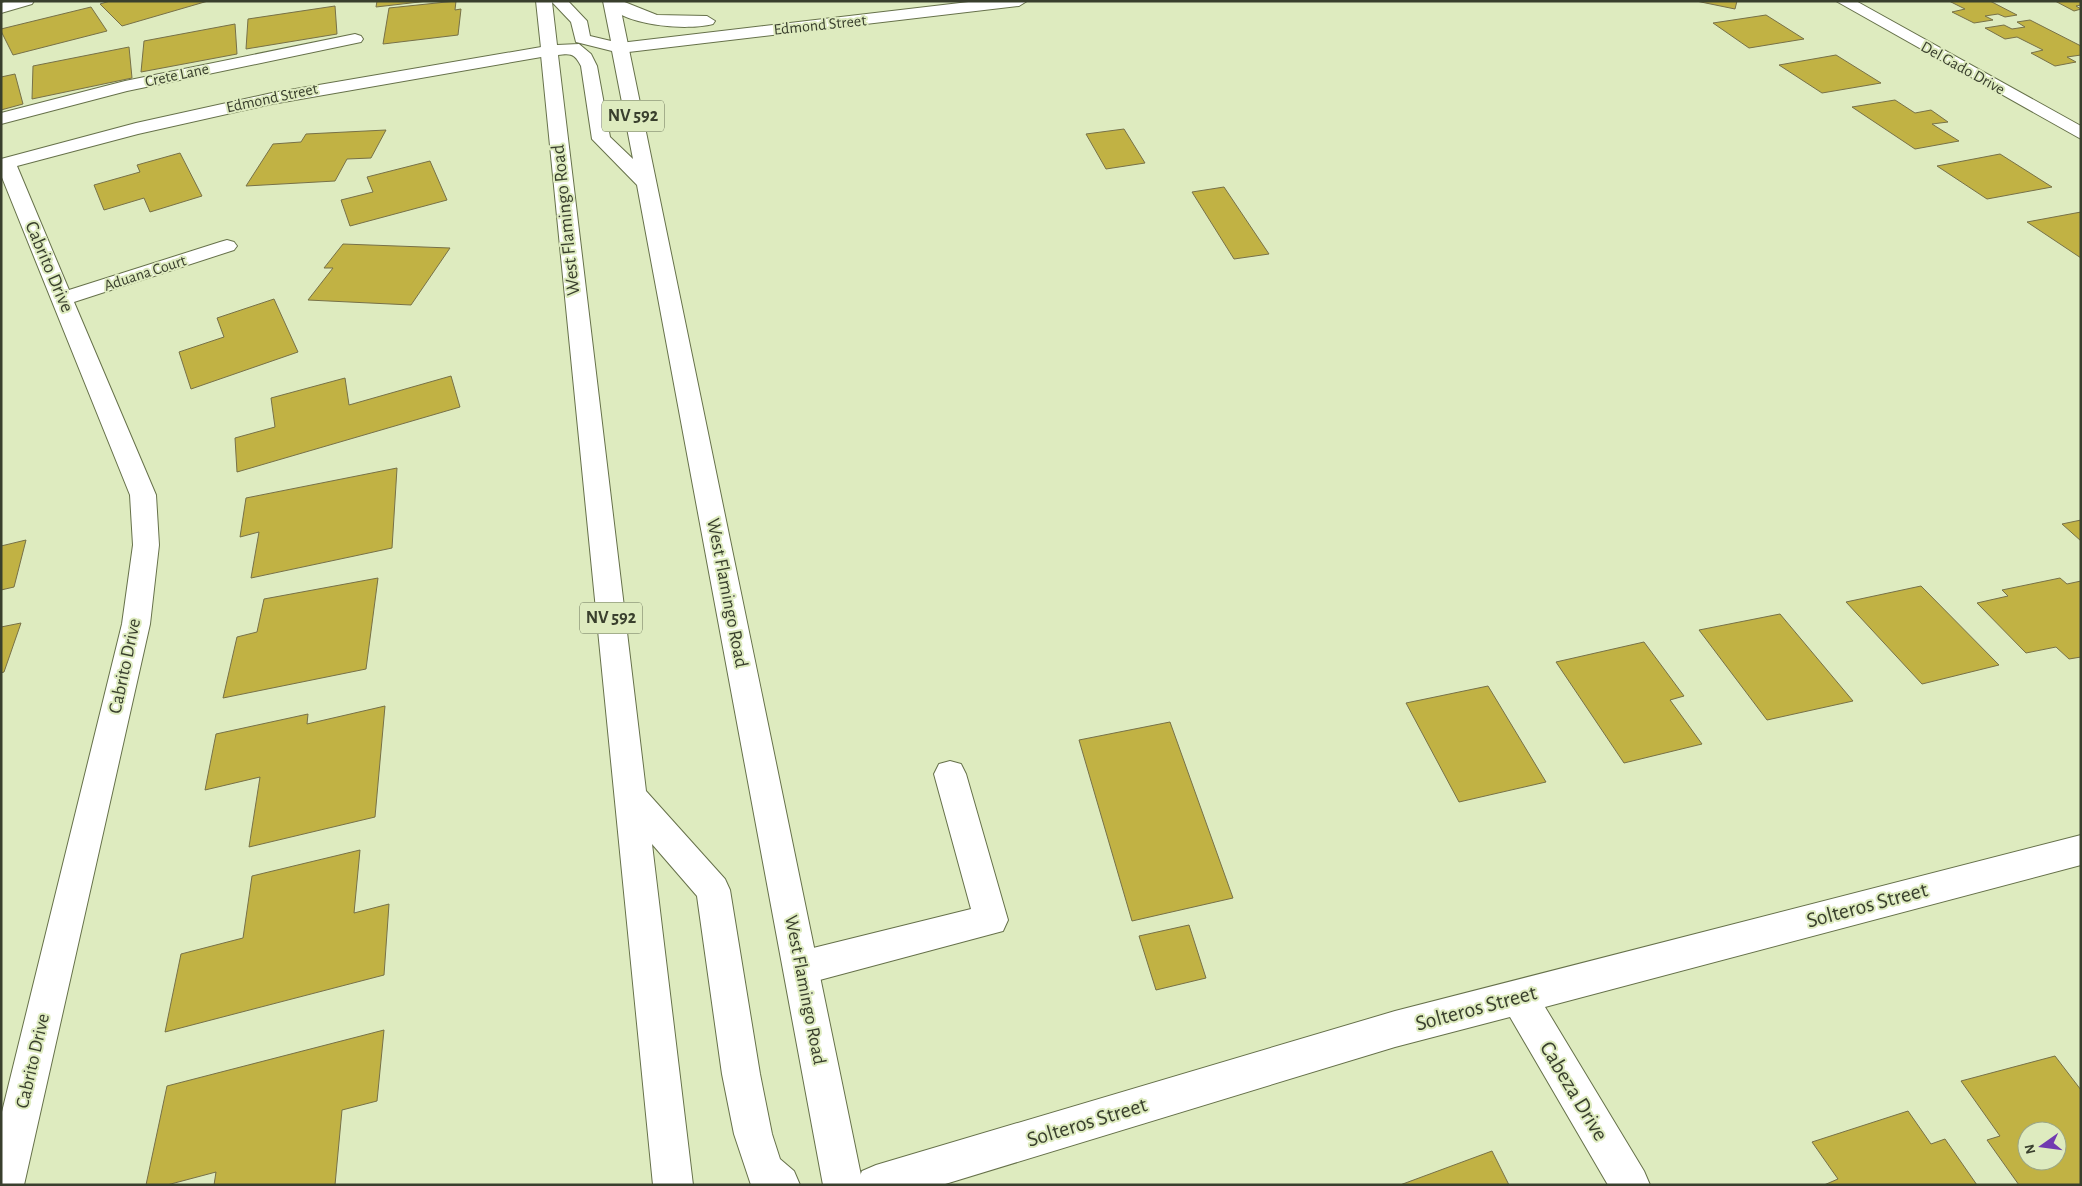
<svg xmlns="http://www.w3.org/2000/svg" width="2082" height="1186" font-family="'Alegreya Sans',sans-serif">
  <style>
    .building { fill: #c1b244; stroke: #777148; fill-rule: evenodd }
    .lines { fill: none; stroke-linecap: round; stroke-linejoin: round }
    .service-casing { stroke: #66714a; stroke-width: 2 }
    .minor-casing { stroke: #66714a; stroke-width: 2 }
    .primary-casing { stroke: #66714a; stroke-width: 2 }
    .service { fill: #fff; fill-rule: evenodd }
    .minor { fill: #fff; fill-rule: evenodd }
    .primary { fill: #fff; fill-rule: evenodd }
    .labels { text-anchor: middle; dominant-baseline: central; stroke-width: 4; stroke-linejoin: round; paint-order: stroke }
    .far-street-label { font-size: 16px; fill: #393f2d; stroke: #deebbf }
    .shield { fill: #deebbf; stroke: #6a7359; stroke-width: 1 }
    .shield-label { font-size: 18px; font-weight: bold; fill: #393f2d }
    .street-label { font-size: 19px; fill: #393f2d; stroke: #deebbf }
    .near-street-label { font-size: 22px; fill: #393f2d; stroke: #deebbf }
  </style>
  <rect width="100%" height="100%" fill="#deebbf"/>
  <path class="building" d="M110,1H208L122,26L100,4Z
    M377,1H428L376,7Z
    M456,1L455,10L461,9L458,35L383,44L389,8Z
    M1696,1H1737L1735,9Z
    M1949,1H1990L2017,15L2005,17L1998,14L1985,16L1993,20L1974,23L1952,12L1965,9Z
    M2055,1H2081V5L2076,6L2081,9L2074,11Z
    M335,6L337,34L246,49L248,19Z
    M91,7L107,31L13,55L1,31V29Z
    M1766,15L1804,39L1749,48L1713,23Z
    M2030,20L2081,46V55L2067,57L2076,62L2055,66L2031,53L2043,50L2017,37L2005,39L1985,28L2004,25L2012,29L2025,27L2017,22Z
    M235,24L237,54L141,72L144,41Z
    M129,47L132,78L32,99L33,66Z
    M1836,55L1881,83L1822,93L1779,65Z
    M15,74L23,104L1,110V77Z
    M1895,100L1915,113L1931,110L1948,122L1932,124L1959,141L1915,149L1852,107Z
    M1124,129L1145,163L1106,169L1086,134Z
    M386,130L371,158L347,159L335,181L246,186L273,144L301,142L306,134Z
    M180,153L202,196L150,212L144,198L104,210L94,185L140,172L137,165Z
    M2000,154L2052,187L1987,199L1937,166Z
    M430,161L447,200L350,226L341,200L373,192L367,177Z
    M1224,187L1269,254L1234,259L1192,192Z
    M2081,212V258L2027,222Z
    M343,244L450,248L411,305L308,300L333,268H324Z
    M274,299L298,352L191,389L179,352L224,337L217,318Z
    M451,376L460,407L237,472L235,438L275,427L271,398L345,378L349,405Z
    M397,468L392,548L251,578L259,532L240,537L246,498Z
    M2081,520V541L2062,524Z
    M26,540L14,587L1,590V546Z
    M378,578L366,669L223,698L237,637L257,632L264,599Z
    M2060,578L2067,584L2081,581V657L2069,659L2056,647L2026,653L1977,603L2008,596L2002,590Z
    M1921,586L1999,665L1922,684L1846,602Z
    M1780,614L1853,701L1767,720L1699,630Z
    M21,623L4,672L1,673V627Z
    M1644,642L1684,696L1670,700L1702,744L1624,763L1556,662Z
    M1488,686L1546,782L1459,802L1406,703Z
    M385,706L375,817L249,847L260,777L205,790L216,734L308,714L307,724Z
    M1170,722L1233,898L1132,921L1079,740Z
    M360,850L354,913L389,904L384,975L165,1032L181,954L243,938L252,876Z
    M1189,925L1206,978L1156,990L1139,936Z
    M384,1030L377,1101L342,1110L335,1185H214L216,1172L167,1185H146L167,1086Z
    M2055,1056L2081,1090V1185H2019L1987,1140L2000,1136L1961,1081ZM2027,1131H2057V1161H2027Z
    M1908,1111L1931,1144L1945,1139L1977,1185H1824L1838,1179L1812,1142Z
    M1492,1151L1509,1185H1400Z"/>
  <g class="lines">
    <g class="service-casing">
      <path id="service" d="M950,761L961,764L966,774L1008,920L1003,931L801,985L789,980L783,968L789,956L801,951L971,909L934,774L939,764Z"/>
    </g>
    <g class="minor-casing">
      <path id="minor" d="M8,1H34L32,4L1,13V3Z
        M603,1H622L657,15L707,16L715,21L713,24C686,31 621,26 603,1Z
        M977,1H1027L1019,6L620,53L614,52L612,48L614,44L620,43Z
        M1836,1H1856L2081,126V139Z
        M355,34L361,36L363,39L361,42L127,91L1,124V113L125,81Z
        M547,46L553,47L555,51L553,55L272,104L138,134L17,166L69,290L220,242L227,240L234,242L237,246L234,250L74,302L156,495L159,545L150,624L24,1185H1V1116L122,624L133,545L130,495L1,175V159L136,123L272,93Z
        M2081,835V865L1545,1007L1644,1171L1650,1185H1608L1510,1017L1395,1047L942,1185H856L862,1171L876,1165L1395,1011Z"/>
    </g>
    <g class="primary-casing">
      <path id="primary" d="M536,1H568L587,21L590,36L611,41L603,1H619L863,1185H823L637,185L592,139L581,66C575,54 571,53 558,55L646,791L725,879L730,890L760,1074L772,1134L780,1159L794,1171L800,1185H751L734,1134L722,1074L697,896L652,844L693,1185H653L541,55L539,51L541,48ZM552,2L571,22L576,42L612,51L633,159L610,137L597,66L591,54L579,44L557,45Z"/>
    </g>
    <use href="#service" class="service"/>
    <use href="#minor" class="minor"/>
    <use href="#primary" class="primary"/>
  </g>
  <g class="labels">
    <g class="far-street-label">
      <text transform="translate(820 25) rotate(-6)">Edmond Street</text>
      <text transform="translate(1963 68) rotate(29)">Del Gado Drive</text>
      <text transform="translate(177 75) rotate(-12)">Crete Lane</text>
      <text transform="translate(272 98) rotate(-12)">Edmond Street</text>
      <text transform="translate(145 273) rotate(-18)">Aduana Court</text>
    </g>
    <g class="shield">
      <rect x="602" y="100.5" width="62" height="31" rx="4"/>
      <rect x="580" y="602.5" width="62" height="31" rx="4"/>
    </g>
    <g class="shield-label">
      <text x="633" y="116">NV 592</text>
      <text x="611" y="618">NV 592</text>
    </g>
    <g class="street-label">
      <text transform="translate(566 220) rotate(-96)">West Flamingo Road</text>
      <text transform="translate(49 267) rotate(67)">Cabrito Drive</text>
      <text transform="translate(727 593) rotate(79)">West Flamingo Road</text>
      <text transform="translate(125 666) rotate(-78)">Cabrito Drive</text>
      <text transform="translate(805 990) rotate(79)">West Flamingo Road</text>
      <text transform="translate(33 1061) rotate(-77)">Cabrito Drive</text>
    </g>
    <g class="near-street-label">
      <text transform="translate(1867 905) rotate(-15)">Solteros Street</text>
      <text transform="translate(1476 1008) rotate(-15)">Solteros Street</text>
      <text transform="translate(1574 1091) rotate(59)">Cabeza Drive</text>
      <text transform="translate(1087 1122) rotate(-17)">Solteros Street</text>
    </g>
  </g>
  <rect width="2082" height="1186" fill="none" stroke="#393f2d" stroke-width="5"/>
  <g transform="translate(2042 1146) rotate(256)"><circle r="24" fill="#deebbf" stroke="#9ca685"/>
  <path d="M0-4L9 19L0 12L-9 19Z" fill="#713ab0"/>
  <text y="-8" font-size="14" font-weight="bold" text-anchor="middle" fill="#393f2d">N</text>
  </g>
</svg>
